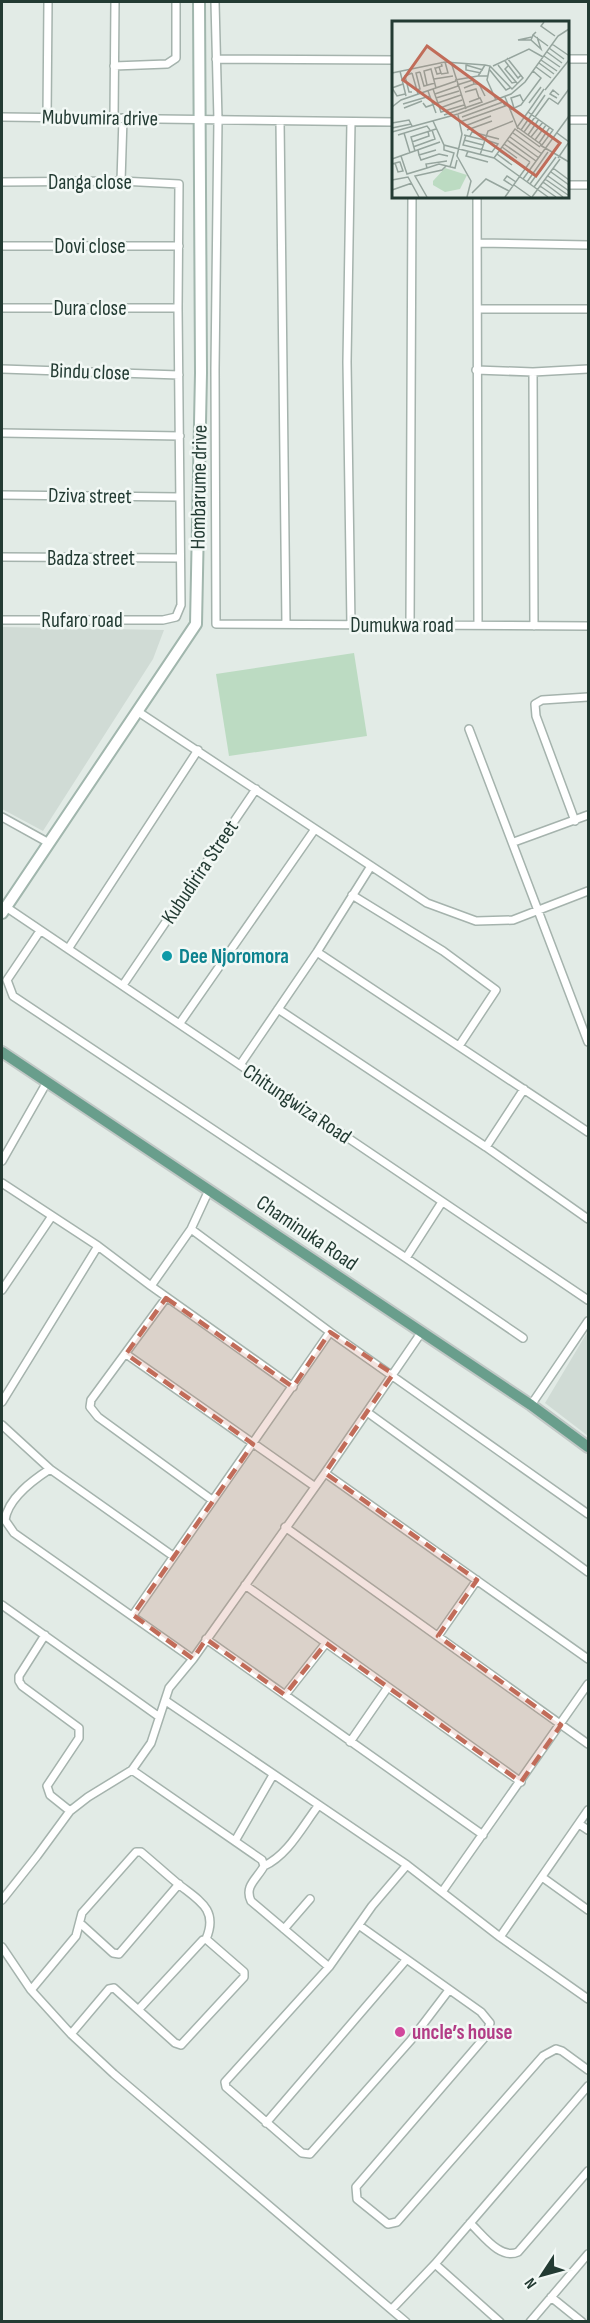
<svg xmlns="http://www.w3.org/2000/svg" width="590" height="2323" font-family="'Sofia Sans Condensed',sans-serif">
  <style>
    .built { fill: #d0dbd5 }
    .garden { fill: #bcdbc2 }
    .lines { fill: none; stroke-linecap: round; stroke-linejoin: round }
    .street-casing { stroke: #a5b3ad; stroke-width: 10 }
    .secondary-casing { stroke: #a1b6ad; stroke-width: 14 }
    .primary-casing { stroke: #c1c8c6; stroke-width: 14 }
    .street { stroke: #fff; stroke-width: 7 }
    .secondary { stroke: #fff; stroke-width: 10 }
    .primary { stroke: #699e8c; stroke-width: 10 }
    .marked { fill: #c16c59; fill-opacity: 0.2; stroke: #c16c59; stroke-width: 4.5; stroke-dasharray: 12 8; stroke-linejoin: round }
    .culture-dot { fill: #0f9aa8; stroke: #f2f8f5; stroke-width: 2 }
    .hotel-dot { fill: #d1479c; stroke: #f2f8f5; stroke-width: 2 }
    .labels { text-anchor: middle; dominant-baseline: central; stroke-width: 5; stroke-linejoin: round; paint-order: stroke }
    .street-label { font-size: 21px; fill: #233b33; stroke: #f2f8f5 }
    .culture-label { font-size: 21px; font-weight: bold; fill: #0d838f; stroke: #f2f8f5; text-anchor: start }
    .hotel-label { font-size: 21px; font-weight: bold; fill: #b23c85; stroke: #f2f8f5; text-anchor: start }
    .inset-road { fill: none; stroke: #96a59e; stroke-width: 1.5 }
    .view { fill: #c16c59; fill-opacity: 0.15; stroke: #c16c59; stroke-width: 3 }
    .inset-edge { fill: none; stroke: #233b33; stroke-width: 3 }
  </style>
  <rect width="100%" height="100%" fill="#e2ebe6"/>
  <path class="built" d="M2,627L164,630L153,659L43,831L2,809Z
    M588,1331V1436L545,1403Z"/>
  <path class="garden" d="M354,653L367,736L229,756L216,674Z"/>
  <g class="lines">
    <g class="street-casing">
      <path id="street" d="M215,2L218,120L215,369L216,624L588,626
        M216,59L394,60
        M568,59H588
        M114,66L167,64L176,58V2
        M2,117L394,122
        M47,117L48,2
        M114,118L115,2
        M568,120H588
        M280,121L286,624
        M121,181L123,118
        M2,182L121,181L179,184L178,308L181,605L176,617L163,620H2
        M568,185H588
        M477,196L478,625
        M478,243L588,245
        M2,246H179
        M2,308H178
        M479,309H588
        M2,369L179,375
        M476,370L533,372L588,369
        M533,372L534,626
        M2,433L180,436
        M2,495L179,497
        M2,557L180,558
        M351,625L347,362L351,122
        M410,625L412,196
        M137,711L427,903L476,921L513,920L588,891
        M469,729L588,1042
        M2,817L49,843
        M575,821L536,716L535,704L542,700L588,697
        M514,842L588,815
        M352,895L443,951L496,990L459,1046
        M6,907L588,1300
        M40,931L7,980L13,996L406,1258L523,1338
        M68,949L198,750
        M317,952L588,1132
        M123,985L256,789
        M278,1009L486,1147L588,1219
        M180,1023L315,829
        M240,1065L317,952L371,866
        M486,1147L524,1089
        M2,1161L47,1082
        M2,1183L98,1246L151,1286
        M191,1229L209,1190
        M406,1258L442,1202
        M2,1290L52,1216
        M166,1298L91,1400L90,1407L98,1417L212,1500
        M126,1354L314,1486
        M293,1387L151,1286L191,1229L330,1332L588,1514
        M2,1402L98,1246
        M531,1405L588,1321
        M367,1412L588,1572
        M2,1425L50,1469
        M325,1473L588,1659
        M285,1527L588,1744
        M173,1556L50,1469C33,1480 8,1498 5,1520L14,1533L193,1659
        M245,1585L521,1782
        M2,1605L158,1716
        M133,1615L330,1332
        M45,1635L19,1676V1681L22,1686L79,1728V1738L47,1786L50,1795L70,1811
        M438,1636L477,1580
        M206,1639L483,1835
        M285,1695L326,1643
        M166,1701L407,1865L500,1937L588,1999
        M350,1742L388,1687
        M132,1770L262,1860L264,1866C257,1879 244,1886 251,1901L329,1967
        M579,1824L588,1830
        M235,1841L273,1775
        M407,1865L372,1906L329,1967L225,2082L226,2087L302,2153L310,2154L411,2040L449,1990
        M264,1866C288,1855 302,1827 318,1806
        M542,1877L588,1910
        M442,1892L588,1684
        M2,1900L37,1856L70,1811L88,1797L132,1770L151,1743L169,1688L193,1659L325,1473L421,1333
        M80,1923L113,1953L119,1954L179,1884
        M360,1926L481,2012L490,2023L485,2037L356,2187L357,2199L388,2224L397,2222L543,2056L556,2049L562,2051L588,2070
        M284,1929L310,1899
        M500,1937L588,1810
        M2,1947L31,1990L71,2034L114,2074L406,2322
        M31,1990L76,1936L82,1913L136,1852H141C153,1862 165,1873 177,1883C198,1900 219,1909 206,1939
        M71,2034L109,1989L114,1988L175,2043L181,2045L244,1977V1972L206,1939L203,1940L139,2009
        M266,2123L406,1960
        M470,2223C483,2235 500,2260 518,2252L588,2171
        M435,2264L500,2322
        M551,2297L582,2322
        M392,2309L435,2264L588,2086
        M530,2322L588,2254"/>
    </g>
    <g class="secondary-casing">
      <path id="secondary" d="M2,913L196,624L201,373L199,2"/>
    </g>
    <g class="primary-casing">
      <path id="primary" d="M2,1052L531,1405L588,1447"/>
    </g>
    <use href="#street" class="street"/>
    <use href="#secondary" class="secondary"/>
    <use href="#primary" class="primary"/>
  </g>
  <path class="marked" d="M166,1298L293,1387L330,1332L393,1374L325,1473L477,1580L438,1636L561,1725L521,1782L326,1643L285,1695L206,1639L193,1659L133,1615L253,1444L126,1354Z"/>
  <circle class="culture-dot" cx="167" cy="956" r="6"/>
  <circle class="hotel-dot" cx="400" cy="2032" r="6"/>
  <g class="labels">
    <g class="street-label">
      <text transform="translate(100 118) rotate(1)">Mubvumira drive</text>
      <text x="90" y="182">Danga close</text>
      <text x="90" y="246">Dovi close</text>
      <text x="90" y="308">Dura close</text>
      <text transform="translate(90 372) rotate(2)">Bindu close</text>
      <text transform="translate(199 487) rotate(-89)">Hombarume drive</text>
      <text transform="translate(90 496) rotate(1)">Dziva street</text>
      <text x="91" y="558">Badza street</text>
      <text x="82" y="620">Rufaro road</text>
      <text x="402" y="625">Dumukwa road</text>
      <text transform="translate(200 872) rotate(-56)">Kubudirira Street</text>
      <text transform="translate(297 1104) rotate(34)">Chitungwiza Road</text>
      <text transform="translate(307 1233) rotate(34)">Chaminuka Road</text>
    </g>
    <g class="culture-label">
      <text x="179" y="956">Dee Njoromora</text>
    </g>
    <g class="hotel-label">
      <text x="412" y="2032">uncle’s house</text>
    </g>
  </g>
  <g transform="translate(392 21)">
    <rect width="177" height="177" fill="#e2ebe6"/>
    <path d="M53,147L75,154L68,168L53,171L41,164V160Z" fill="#bcdbc2"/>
    <path class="inset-road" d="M152,1L149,5L163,15M144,11L141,14L156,25M140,16L126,19H139L141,14M139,19L149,28L145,16M160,23L176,34M157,27L172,38M155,31L170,42M152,35L168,46M149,39L165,50M113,40L126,57L129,54M59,41L74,88M147,42L162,53M93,44L86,55H96M106,44L120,62L124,61M98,45L120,68L131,57L115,37M101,45L137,28L151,36M116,45L113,48L125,62M47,46L49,52L45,53L43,47H44L50,45L49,41M144,46L159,57M97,48L114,69L118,67M8,50L14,75M28,51L32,65L43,62M0,52L53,41L93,44L98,45L95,59L104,79M20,52L26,73M89,52L74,49V44L91,49M49,53L56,52L53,41M42,58L61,55M63,59L86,55M11,63L0,67L5,75L13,73M82,63H87L93,75M35,64L32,50L39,48L44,67M65,64L81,59L82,63L72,67M41,68L49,91L72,84M24,69L28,68L24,52L28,51M153,69L177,39M36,70L44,92M20,71H17L13,55L20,52M73,71L84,68L87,77M43,73L66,65M113,76L126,108M44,77L67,70M157,77L166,83L177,68M165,77L158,73L161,69L167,74M31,82L34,86L69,74M137,82L149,66M11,83L38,75M0,86L9,79L64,60M12,87L30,80M48,87L70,79M122,87L119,77L128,74L131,80M118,89L129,84L149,57L141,50M136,91L161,109L150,124L125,106L126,105L141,84L152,68M52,94L90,81L88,77L77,81M66,94L70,113L65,135L79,160L75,176M70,96L111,81L113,85M41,100L52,124L102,137L156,176M68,101L116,84M0,102L17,99L20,105M73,105L99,95M0,107L19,103M75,109L100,100M129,109L153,74M0,111L66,93L119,73L133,61L166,15L177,8M132,111L157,77M12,112L18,132M121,112L150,133M165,112L177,121L166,137M6,114L35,105L38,109M72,114L92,119M74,114L71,124L100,131L106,123L97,120M136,114L147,98M78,115L80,111L107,118M118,116L147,137M139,116L151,101M72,119L91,124M115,119L144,140M143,119L154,104M20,121L37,115L36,110M147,122L158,106M112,123L138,141M52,124V129L62,132L58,146M148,124L177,141M21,126L43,118L40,109M110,126L125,137M26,129L27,134L44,129M23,130L19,116L44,108M76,130L74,135L96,141M107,130L122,140M105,133L120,144M27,134L29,139L47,133L56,135M88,134L96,110L121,100M9,135L15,153L35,147M102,137L123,108L148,126M0,138L48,121M55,140L34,143L35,147L47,143L63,147L65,139M0,143L7,141H8L11,150L6,151L3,142M161,147L177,159M159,151L177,164M156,155L177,170M131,158L177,95M153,158L176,174M0,159L16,156L27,176M135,161L156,131M151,161L171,176M138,163L159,134M122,164L139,176M121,165L112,159L115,155L124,161M148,165L164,176M142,166L164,136M0,169L20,162M80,172L94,158L117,170M35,176L23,155L50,149L54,145M113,176L138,141M140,176L168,138"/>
    <path class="view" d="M35,25L168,122L144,155L11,59Z"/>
    <rect width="177" height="177" class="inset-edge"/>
  </g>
  <rect width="590" height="2323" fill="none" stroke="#233b33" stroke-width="6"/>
  <g transform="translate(542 2275) rotate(234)" stroke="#f2f8f5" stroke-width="4.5" paint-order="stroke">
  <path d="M0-4.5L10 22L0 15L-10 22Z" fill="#233b33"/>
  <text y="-9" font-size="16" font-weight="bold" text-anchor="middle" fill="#233b33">N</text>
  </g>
</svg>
